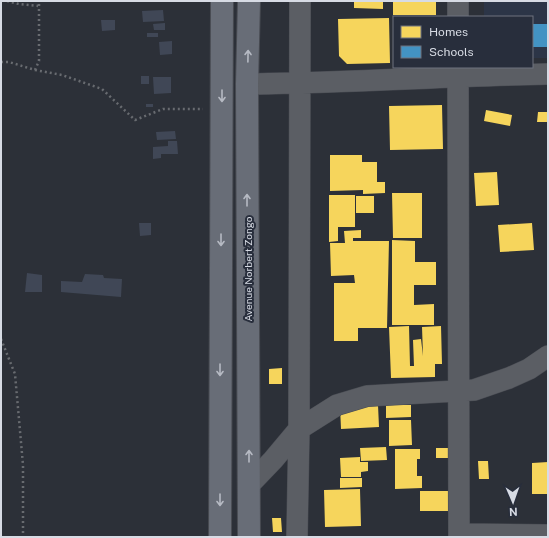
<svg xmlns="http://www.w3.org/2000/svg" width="549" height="538" font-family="'Public Sans',sans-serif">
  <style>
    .built { fill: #2c3547 }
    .homes { fill: #f6d55c }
    .schools { fill: #4393c3 }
    .building { fill: #404756 }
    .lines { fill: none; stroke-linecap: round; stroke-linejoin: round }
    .minor-casing { stroke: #484b52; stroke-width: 22 }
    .primary-casing { stroke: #484b52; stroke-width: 24 }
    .path { stroke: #686b70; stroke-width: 2.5; stroke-dasharray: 2 3; stroke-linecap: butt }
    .minor { stroke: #5b5e64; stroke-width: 21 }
    .primary { stroke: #686d77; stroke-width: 22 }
    .oneway { stroke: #b6bac3 }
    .labels { text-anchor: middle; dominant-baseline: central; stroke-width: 4; stroke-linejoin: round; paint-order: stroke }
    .street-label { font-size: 10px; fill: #d7dbe4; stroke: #282e3c }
  </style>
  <rect width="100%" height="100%" fill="#2c3038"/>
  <path class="built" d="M484,1H548V58H532V17H484Z"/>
  <path class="homes" d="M354,1H383V9L354,8Z
    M393,1H436V15H393Z
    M389,18L390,63L347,64L339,56L338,19Z
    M442,105L443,149L390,150L389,106Z
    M486,110L512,115L510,126L484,121Z
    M538,112H548V122H537Z
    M330,155H362V162H377V182H385V193L363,194V190L330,191Z
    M497,172L499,205L476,206L474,173Z
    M392,193H422V238H393Z
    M329,195H355V227H338V241L329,242Z
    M356,196H374V213H356Z
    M532,223L534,250L500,252L498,225Z
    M361,230V238H353V241H389L387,328H358V341H334V283H355L354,275L331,276L330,243H345L344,231Z
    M392,240L415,241V262H436V285H414V305L434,304V325H392Z
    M409,326L410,366H414L413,340L421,339L423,356L422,327L441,326L442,364H435V377L391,378L389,327Z
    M282,368V384H269V369Z
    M378,405L379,427L341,429L340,406Z
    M386,405H411V417L386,418Z
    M389,420H411L412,445L389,446Z
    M386,447L387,460L361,461L360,448Z
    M436,448H448V458H436Z
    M395,449H420V459H417V476H422V488L395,489Z
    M360,457V462H368V471L361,472V477H341L340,458Z
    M478,461H488L489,479H479Z
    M548,462V494H532V463Z
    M340,478H362V487L340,488Z
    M360,489L361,526L325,527L324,490Z
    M420,491H448V511H420Z
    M272,518H281L282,532H273Z"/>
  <path class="schools" d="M532,24H548V47H532Z"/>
  <path class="building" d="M163,10L164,21L143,22L142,11Z
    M101,20H115V30L102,31Z
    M165,23V30H154L153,24Z
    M147,33H158V37H147Z
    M172,41V54L160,55L159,42Z
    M141,76H149V84H141Z
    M153,77H171V93L154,94Z
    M146,104H153V107H146Z
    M175,131L176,139L157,140L156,132Z
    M168,141H177L178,154H161V158L153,159V147L168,146Z
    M139,223H151V235L140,236Z
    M27,273L42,275V292H25Z
    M85,274L103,275L104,278L122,279L121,297L61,292V281L82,282Z"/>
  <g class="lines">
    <g class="minor-casing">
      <path id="minor" d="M458,17V1
        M458,67L459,537
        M247,84C347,83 448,76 548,74
        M249,485L273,460L299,429L337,405L367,396L474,390L509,378L529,369L548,356
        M459,534L548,535
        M297,537L299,429L300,1"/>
    </g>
    <g class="primary-casing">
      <path id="primary" d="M249,1L247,84L249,537
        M220,537L222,1"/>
    </g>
    <path class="path" d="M7,1L19,4L38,6
      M1,62H9L35,70L39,61V1
      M35,70L62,75L102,89L135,120L163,109H203
      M1,339L15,374L23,465V537"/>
    <use href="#minor" class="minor"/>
    <use href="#primary" class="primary"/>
  </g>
  <defs><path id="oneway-shaft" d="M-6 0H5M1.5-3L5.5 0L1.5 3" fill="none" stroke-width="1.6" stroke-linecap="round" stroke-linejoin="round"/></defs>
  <g class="oneway">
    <use href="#oneway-shaft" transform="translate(248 56) rotate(-89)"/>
    <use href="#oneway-shaft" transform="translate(222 96) rotate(90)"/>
    <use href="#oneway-shaft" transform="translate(247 200) rotate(-90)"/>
    <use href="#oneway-shaft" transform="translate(221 240) rotate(90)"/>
    <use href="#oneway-shaft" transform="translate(220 370) rotate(90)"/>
    <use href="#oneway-shaft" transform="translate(249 456) rotate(-90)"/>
    <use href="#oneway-shaft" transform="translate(220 500) rotate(90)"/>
  </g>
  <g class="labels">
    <g class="street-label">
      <text transform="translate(248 269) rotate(-90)">Avenue Norbert Zongo</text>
    </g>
  </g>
  <rect width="549" height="538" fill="none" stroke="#d7dbe4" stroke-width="4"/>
  <rect x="393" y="16" width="140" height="52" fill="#282e3c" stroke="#6e737f"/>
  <rect x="401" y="26" width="20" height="12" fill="#f6d55c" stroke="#6e737f"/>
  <text x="429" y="36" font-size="12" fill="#d7dbe4">Homes</text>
  <rect x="401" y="46" width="20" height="12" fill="#4393c3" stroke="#6e737f"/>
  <text x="429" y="56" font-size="12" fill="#d7dbe4">Schools</text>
  <g transform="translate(513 502) rotate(178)" stroke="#282e3c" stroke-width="3" paint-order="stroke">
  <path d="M0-3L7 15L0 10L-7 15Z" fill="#d7dbe4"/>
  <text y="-6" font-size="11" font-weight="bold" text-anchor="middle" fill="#d7dbe4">N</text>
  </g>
</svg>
